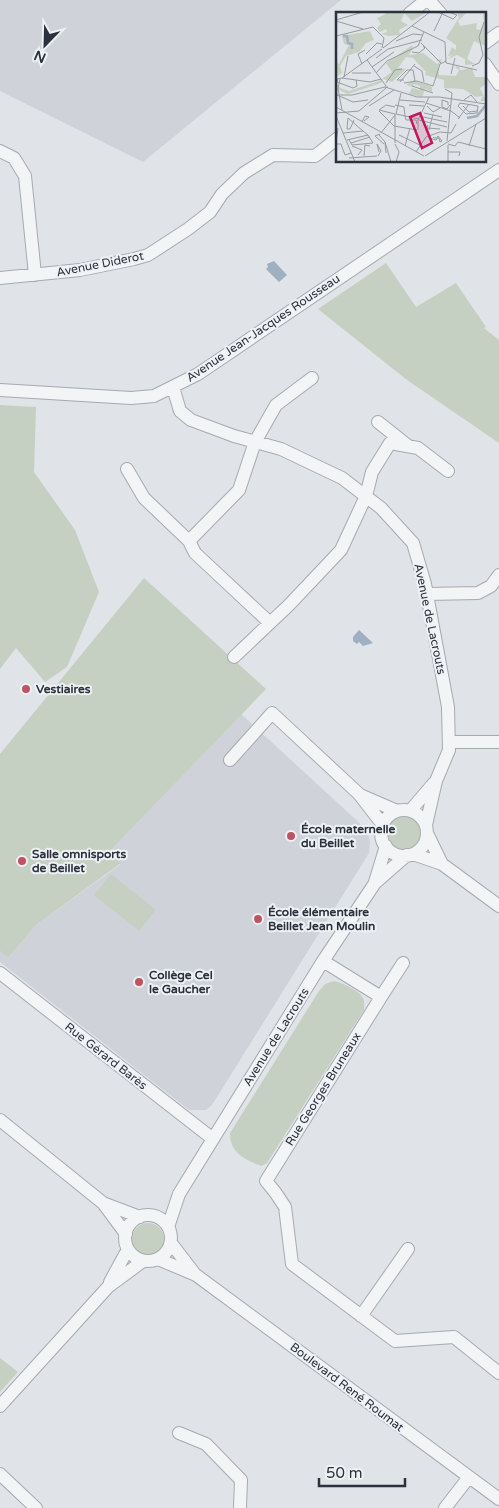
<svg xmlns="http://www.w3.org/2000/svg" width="499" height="1508" font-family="'Varela Round',sans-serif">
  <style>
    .built { fill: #cfd2d9 }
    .green { fill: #c6d0c2 }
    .water { fill: #9fb0c3 }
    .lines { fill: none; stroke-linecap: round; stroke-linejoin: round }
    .minor-casing { stroke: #a6aab1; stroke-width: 14 }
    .minor { stroke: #f2f4f6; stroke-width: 12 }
    .poi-dot { fill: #bf5361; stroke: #eff2f5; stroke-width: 2 }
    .labels { text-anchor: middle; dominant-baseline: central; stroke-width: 4; stroke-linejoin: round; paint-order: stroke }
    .street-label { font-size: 12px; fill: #2b313d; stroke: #eff2f5 }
    .poi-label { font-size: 12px; font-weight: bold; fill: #2b313d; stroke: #eff2f5; text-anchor: start }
    .inset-river { fill: none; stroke: #9fb0c3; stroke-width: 2.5 }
    .inset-road { fill: none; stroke: #989ca3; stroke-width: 1 }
    .view { fill: #c2185b; fill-opacity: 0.15; stroke: #c2185b; stroke-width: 2.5 }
    .inset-edge { fill: none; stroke: #2b313d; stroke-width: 2.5 }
  </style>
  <rect width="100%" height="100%" fill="#e0e3e7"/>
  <path class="built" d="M0,0H341L143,162L0,91Z
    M241,714L366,829L370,841L369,853L212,1105L206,1110H189L0,962V951L8,958L36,925L121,864L109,852Z"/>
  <path class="green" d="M386,263L416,307L456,283L486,327L484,328L499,340V443L407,380L318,309Z
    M0,405L36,407L34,472L75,530L99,592L67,667L45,682L16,648L0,669Z
    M144,578L266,689L109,852L121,863L36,925L8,958L0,951V754Z
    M388 833a17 17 0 1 1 34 0a17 17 0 1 1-34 0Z
    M111,874L156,910L139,931L94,895Z
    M334,981C343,983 363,992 364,1001C364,1002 364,1009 364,1010L267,1163L261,1166C244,1159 230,1153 230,1133L319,991L325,984Z
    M132 1239a16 16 0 1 1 32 0a16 16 0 1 1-32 0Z
    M0,1358L18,1372L0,1392Z"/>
  <path class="water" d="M274,261L287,275L279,282L266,269L268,267L267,264Z
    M359,630L373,643L363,646L359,642L357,644L353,641V637Z"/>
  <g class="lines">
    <g class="minor-casing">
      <path id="minor" d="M429,0L441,14
        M409,14L426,0
        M485,43L499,33
        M485,64L499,84
        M0,151L14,158L25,176L35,275
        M0,278L80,270L134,259L148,255L188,229L210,212L222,194L244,173L273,155L315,156L338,138
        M173,387L180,411L191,420L234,436L281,449L342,478L381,508L413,543L425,584L448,707L449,750L436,781L426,825
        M0,390L131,398L154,396L198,374L499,170
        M378,422L407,445
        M127,469L144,498L189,541L239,490L255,442L276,405L312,378
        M189,541L195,553L270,623
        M427,594L478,593L491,586L499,575
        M234,657L289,605L341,550L366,496L372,472L390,443L418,448L448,471
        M449,742H499
        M230,760L272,713L359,794L383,825
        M360,795L397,811
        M381 833a23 23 0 1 1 46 0a23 23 0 1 1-46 0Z
        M410,811L434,783
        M427,833L442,864
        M413,854L442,864L499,906
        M375,882L386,846
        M323,961L381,997L266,1181L275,1192L285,1207L292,1264L395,1341L454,1337L499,1373
        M0,973L213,1139
        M381,997L403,963
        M0,1120L103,1203L126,1234
        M103,1203L140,1217
        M125 1238a23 23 0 1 1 46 0a23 23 0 1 1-46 0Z
        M168,1227L179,1194L323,961L375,883L407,855
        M171,1243L194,1273
        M158,1259L196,1275L499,1499
        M110,1282L128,1249
        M361,1316L408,1249
        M0,1406L108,1287L143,1261
        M179,1433L206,1444L241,1480L240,1508
        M0,1474L36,1508
        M445,1508L469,1477"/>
    </g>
    <use href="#minor" class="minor"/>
  </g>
  <g class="poi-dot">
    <circle cx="26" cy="689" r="5"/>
    <circle cx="291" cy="836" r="5"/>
    <circle cx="22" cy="861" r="5"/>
    <circle cx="258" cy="919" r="5"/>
    <circle cx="139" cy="982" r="5"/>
  </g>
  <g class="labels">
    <g class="street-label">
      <text transform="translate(100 264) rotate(-11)">Avenue Diderot</text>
      <text transform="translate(263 328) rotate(-34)">Avenue Jean-Jacques Rousseau</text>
      <text transform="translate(430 619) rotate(78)">Avenue de Lacrouts</text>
      <text transform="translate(276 1037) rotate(-58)">Avenue de Lacrouts</text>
      <text transform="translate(106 1056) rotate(38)">Rue Gérard Barès</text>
      <text transform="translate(323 1089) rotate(-58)">Rue Georges Bruneaux</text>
      <text transform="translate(347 1387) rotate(37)">Boulevard René Roumat</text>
    </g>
    <g class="poi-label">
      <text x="36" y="689">Vestiaires</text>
      <text x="301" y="829">École maternelle<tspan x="301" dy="14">du Beillet</tspan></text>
      <text x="32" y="854">Salle omnisports<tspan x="32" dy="14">de Beillet</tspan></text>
      <text x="268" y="912">École élémentaire<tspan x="268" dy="14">Beillet Jean Moulin</tspan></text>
      <text x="149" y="975">Collège Cel<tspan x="149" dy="14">le Gaucher</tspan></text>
    </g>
  </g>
  <g transform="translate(336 12)">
    <rect width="150" height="150" fill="#e0e3e7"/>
    <path d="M47,0H89L90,1L76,9L68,1L65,9L72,13L63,18L64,23L53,24L45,22L51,20L50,17L44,20L41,16L45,12L41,6L50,2ZM121,0H131L122,9L124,14L141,11L140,17L144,18L148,12L147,0H150V34L138,29L131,47L139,52L129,53V47L121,43L112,47L116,43L112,44L116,35L120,38V33L110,26L123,6ZM34,19L38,28L30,31L23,40L10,44L4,54L6,61L0,65V49L3,52L13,33L8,32L6,24ZM75,34H77L76,38L73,43L87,41L101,52L104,50L100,48L106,47L102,55L103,63L120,64L123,58L119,55L123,54L124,58L136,56L139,65H150V72L144,76L150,89H144L147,84L140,85L127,77L108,76V68L89,63L90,60L77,46L70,45L62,56L70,57L56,70L47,67L45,71L12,82L0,77L3,76L0,74V70L4,76L13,79L43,69L56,60L50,51ZM78,68L96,75V80L89,77L86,85L73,82L76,76L84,78V74L78,72L76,75L70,73Z" fill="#c6d0c2"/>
    <path class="inset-river" d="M7,24H11L12,31L16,32V37M131,106L141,104L150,93"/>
    <path class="inset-road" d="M102,0L117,7L121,3L112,0M0,8L27,0M0,9L27,17M76,14L109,30L110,51M37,15L48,26L46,36M98,19L107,0M0,24L37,15M60,29L77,22L87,23M85,31L105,51M47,36L94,0M76,40L83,41L89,36L87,34M30,42L41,31L46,32M40,46L52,37L86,28M31,48L50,74M51,49L82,34L88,20M110,51L141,58M26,52L22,42L29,38M78,54L86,59L88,70M136,54L143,51L147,43L143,25L148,10M36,55L58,40M16,61H35M40,61L51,49M115,62L119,46M8,65L12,44M6,66L34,70L45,67M0,67L6,66L46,37M2,67L1,70L17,76L21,74L20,68M4,67L2,77L6,98M68,68H61L71,58H77L79,69M64,70L79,52M50,71L59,58L66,57M68,71L81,69L97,74M76,74L97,81M97,74L104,52L110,49M52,75H49L81,85H103L150,92M109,77L116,81L111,129M0,83H16L49,75M1,83L17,90L32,88M64,88L89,90M128,88L135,83L141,90M90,91L115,99L124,106M124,91L142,94L141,101L130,102L122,94ZM59,93L68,95L69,104M73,93L88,94M112,93V90L106,88V95L111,97L114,93M33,94L58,78M91,94L97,100L104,96M127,94L133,100L141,99M0,95L88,144M43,98L50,93L59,95M43,98L59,102M43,99L58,114L81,118M0,101L23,99L50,76M88,101L106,105M59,102V131M60,102L83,107M60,102L65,81M0,104L19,150M69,104L70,108H80L81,112M87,105L111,110M12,106L11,117H14L18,108M12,106L27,119M122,107L133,92M83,108L111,115M26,110L29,104L33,105L28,109M92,113L91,116L104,117M82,118V108L93,85M93,118L97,102M7,121L27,119L32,123M45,121L59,103M44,122L39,124L48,132M43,123L49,130L50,141M63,123L88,135M93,126L100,128L101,127V125L102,124L106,129L104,130L103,126H98L97,125M11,128L32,123M13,128L16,133L37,131L32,123M49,130L55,150M0,131L2,116M15,131L34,125M0,132H5L9,143L15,141M59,132L63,140L60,150M112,132L119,134L122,130L150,137M112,133V150M16,134L26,138L22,143M69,134L74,116M133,134L140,112M80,140L90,125L104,120L115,121L120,112M112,140H124L123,144M28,144L29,133L34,134M42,144L45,139L41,132L43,140M89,144L150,106M13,146L41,144"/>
    <path class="view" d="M84,101L96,131L86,136L74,105Z"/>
    <rect width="150" height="150" class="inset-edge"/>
  </g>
  <g transform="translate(45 45) rotate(203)" stroke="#eff2f5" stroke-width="4" paint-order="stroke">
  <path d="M0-4L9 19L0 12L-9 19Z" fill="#2b313d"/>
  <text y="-8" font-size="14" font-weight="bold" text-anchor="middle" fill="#2b313d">N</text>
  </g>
  <path d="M319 1478v8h86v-8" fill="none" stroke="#2b313d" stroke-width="2.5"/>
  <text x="326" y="1478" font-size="15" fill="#2b313d" stroke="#eff2f5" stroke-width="4" paint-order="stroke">50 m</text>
</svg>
